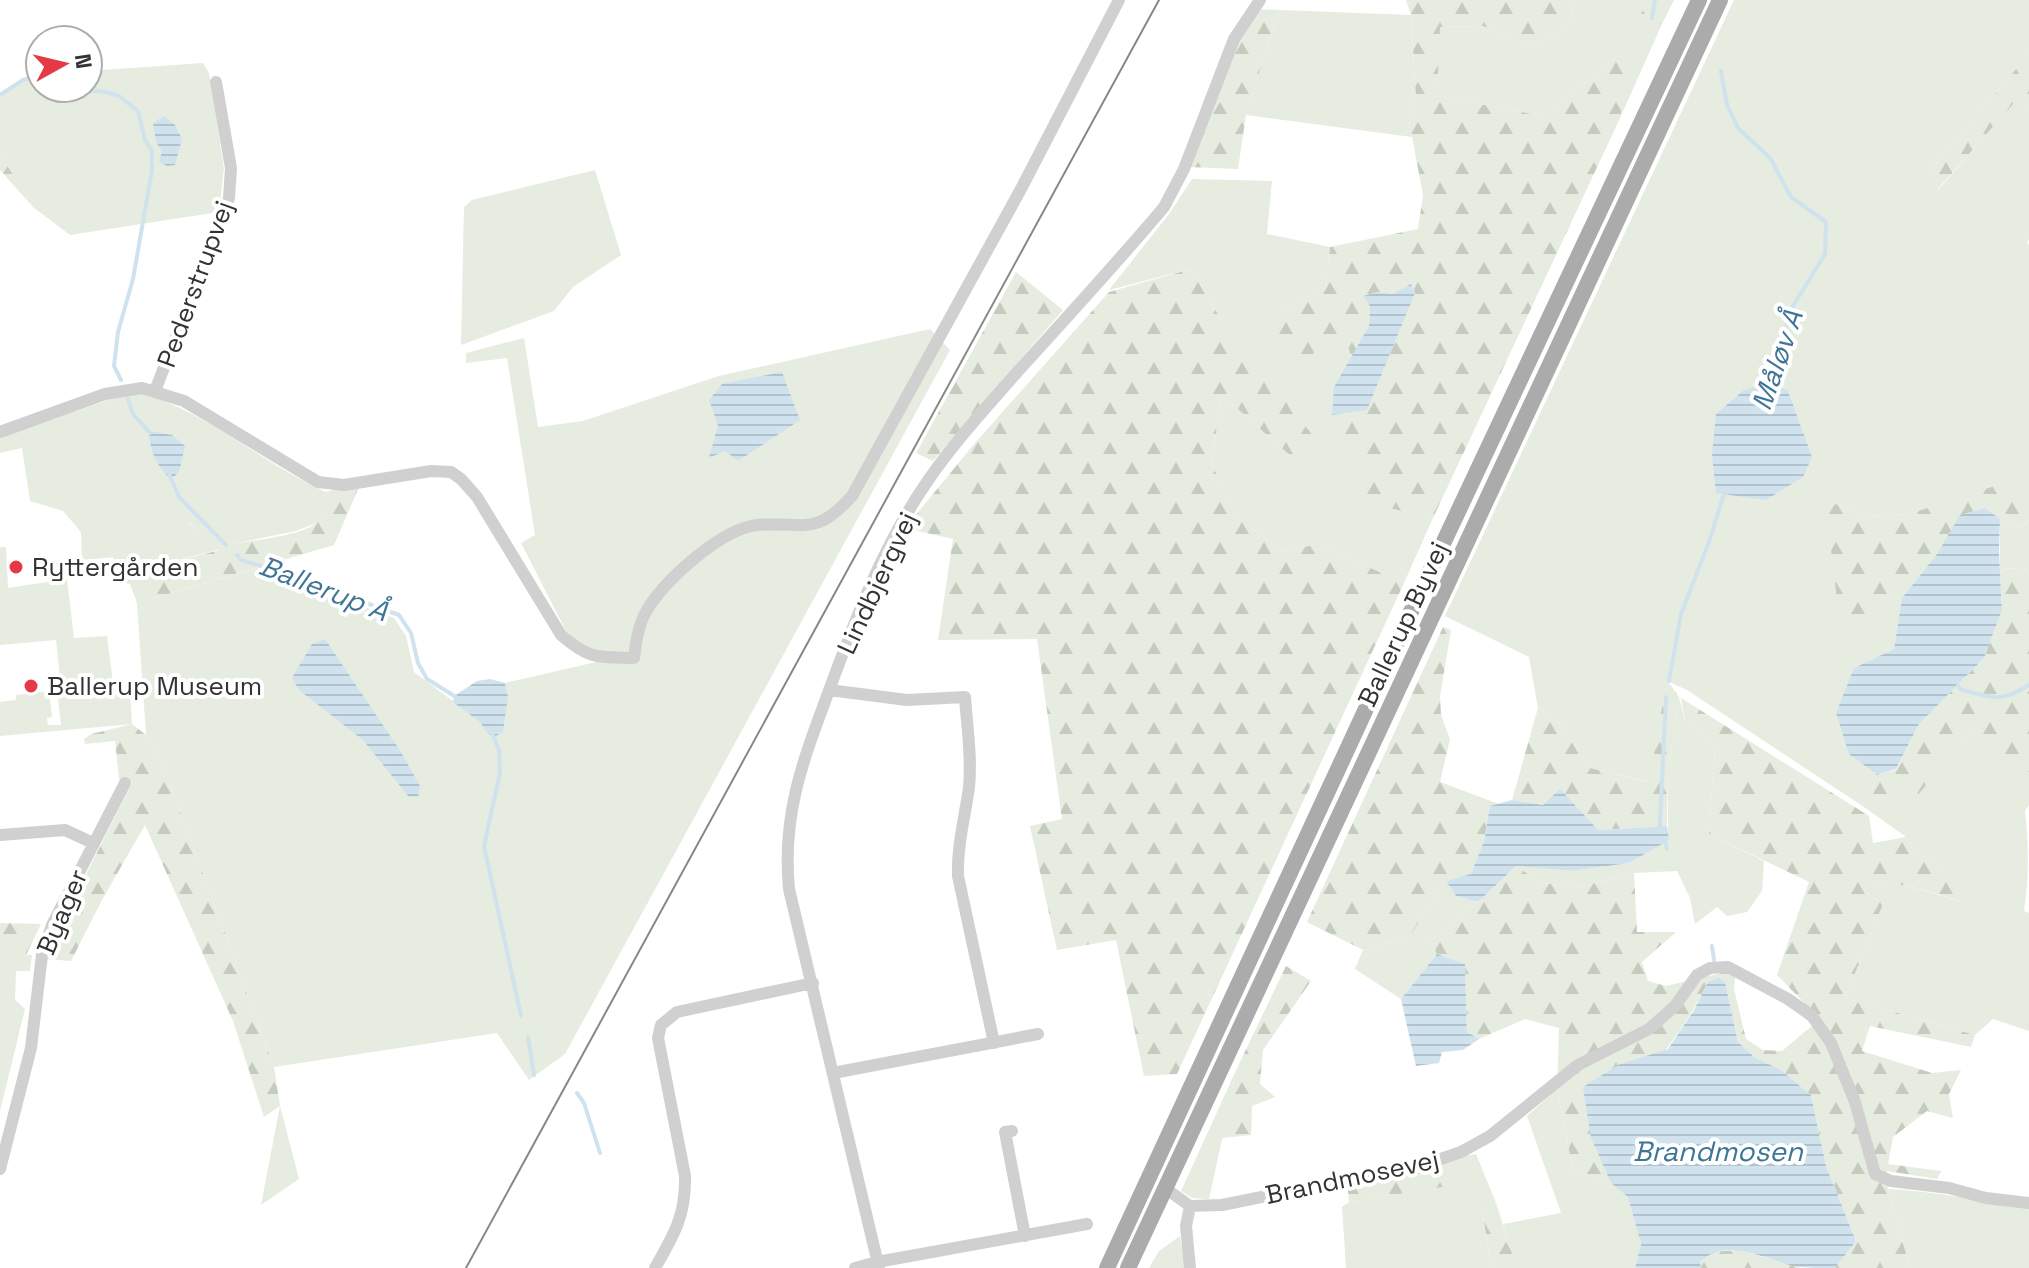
<svg xmlns="http://www.w3.org/2000/svg" width="2029" height="1268" font-family="'Space Grotesk',sans-serif">
  <style>
    .green { fill: #e6ecdf }
    .forest { fill: url(#forest-firs) }
    .water { fill: url(#water-rules) }
    .lines { fill: none; stroke-linecap: round; stroke-linejoin: round }
    .stream { stroke: #cfe2ee; stroke-width: 4 }
    .minor { stroke: #d0d0d0; stroke-width: 12 }
    .major { stroke: #ababab; stroke-width: 16 }
    .tram { stroke: #888; stroke-width: 2 }
    .poi-dot { fill: #e63946; stroke: #fff; stroke-width: 3 }
    .labels { text-anchor: middle; dominant-baseline: central; stroke-width: 8; stroke-linejoin: round; paint-order: stroke }
    .street-label { font-size: 26px; fill: #333; stroke: #fff }
    .poi-label { font-size: 26px; fill: #333; stroke: #fff; text-anchor: start }
    .water-label { font-size: 28px; font-style: italic; fill: #3f7597; stroke: #fff }
  </style>
  <defs>
    <pattern id="forest-firs" width="22" height="20" patternUnits="userSpaceOnUse" patternTransform="scale(2)"><rect width="22" height="20" fill="#e6ecdf"/><path d="M5 1l3.5 6h-7zM16 11l3.5 6h-7z" fill="#c6cbc0"/></pattern>
    <pattern id="water-rules" width="6" height="5" patternUnits="userSpaceOnUse" patternTransform="scale(2)"><rect width="6" height="5" fill="#cfe2ee"/><path d="M0 2.5h6" fill="none" stroke="#b2c2cd"/></pattern>
  </defs>
  <rect width="100%" height="100%" fill="#fff"/>
  <path class="green" d="M1576,0H1648L1641,14L1662,24L1621,116V89L1627,66L1618,56L1543,116L1437,96L1439,27L1483,26L1532,47L1566,27Z
    M1734,0H2029V54L1925,176L1938,190L2014,102L2029,111V239L2027,243L2029,245V498L2015,480L1909,514L1867,517L1836,504L1882,596L1902,598L1894,649L1854,668L1849,754L1877,775L1870,796L1911,802L1976,726L2015,774L2029,772V805L2025,811C2029,843 2029,879 2024,911L2029,913V1031L1993,1019L1975,1035L1845,998L1883,904L1863,890C1886,873 1935,895 1962,902L1942,865L1917,857L1906,837L1867,809L1687,690L1667,681L1650,782L1586,767L1562,724L1538,708L1529,657L1445,616Z
    M1279,10L1411,15L1416,100L1407,110L1412,137L1246,115Z
    M203,63L209,73L224,168L219,212L70,235L33,207L0,154V95L30,76L40,75V88H88V71Z
    M595,170L621,255L573,287L554,311L461,345L464,207L472,200Z
    M1192,179L1272,181L1267,234L1330,247L1326,288L1278,313L1345,336L1352,358L1334,387L1333,432L1366,461L1346,497L1433,518L1404,583L1317,544L1282,552L1234,513L1212,464L1221,394L1294,459L1224,324L1191,269L1109,290L1169,214Z
    M930,329L950,350L565,1054L529,1080L497,1033L274,1067L163,765L146,735L137,603L260,567L394,618L406,636L414,672L481,722L487,733L508,696L505,683L605,660L584,648L566,631L521,543L535,535L507,358L466,363V353L524,338L538,427L583,421L719,376Z
    M140,393C209,412 262,464 326,492V510L319,522L296,531L232,544L186,521L221,549L150,567L140,555L82,560L81,532L63,511L30,501L22,448L0,453V437L120,396Z
    M2000,519L2022,528L2029,520V575L2023,568L2000,569Z
    M0,547H6L8,588L67,579L74,638L107,636L113,682L129,680L132,724L0,736V702L16,700V695L49,691L52,717L47,718L48,725H61L58,698L62,697L56,640L0,645Z
    M1679,697L1685,721L1715,747L1709,834L1764,861L1762,891L1747,912L1727,916L1717,907L1695,924L1690,898L1677,871L1634,873L1581,887L1541,883L1516,866L1571,871L1629,863L1668,840V769Z
    M1446,881L1456,896L1478,902L1430,941L1437,954L1401,999L1355,969L1363,950L1410,936Z
    M0,954L32,955L30,971H16L15,1000L25,1009L0,1111Z
    M1238,1066L1209,1199L1192,1198L1181,1191Z
    M1557,1089L1573,1171L1611,1183L1628,1196L1641,1244L1635,1268H1516L1503,1224L1561,1213L1527,1116Z
    M280,1106L299,1179L261,1205Z
    M1476,1154L1496,1203L1482,1212L1492,1268H1346L1342,1207L1349,1202L1442,1187L1445,1159Z
    M1888,1189C1936,1191 1981,1202 2029,1205V1268H1910Z
    M1180,1236L1185,1268H1149L1159,1251Z"/>
  <path class="forest" d="M1406,0H1576L1566,27L1532,47L1483,26L1440,27L1437,96L1543,116L1618,56L1628,65L1621,89V116L1433,518L1345,498L1365,461L1333,432L1332,415L1367,409L1415,293L1412,285L1393,294L1378,292L1363,296L1370,306L1369,326L1352,358L1344,336L1291,366L1277,334L1278,313L1326,288L1330,247L1418,229L1423,195L1407,110L1416,100L1411,15Z
    M1648,0H1674L1662,24L1641,14Z
    M1257,9L1279,10L1246,115L1238,169L1189,167L1237,39Z
    M2029,54V111L2014,103L1937,190L1925,176Z
    M0,154L33,207L0,170Z
    M1191,269L1224,324L1318,442L1294,459L1221,394L1212,464L1234,513L1282,552L1317,544L1404,583L1177,1074L1144,1076L1116,940L1057,950L1030,826L1062,819L1037,639L938,640L953,539L905,528L975,443L1109,292Z
    M1016,272L1063,310L933,461L916,453Z
    M2016,479L2029,498V520L2022,528L2000,519L1985,508L1961,515L1937,554L1902,598L1882,596L1866,624L1838,608L1826,507L1836,504L1867,517L1909,514Z
    M362,480L334,545L137,603L130,584L117,581L113,557L141,554L151,567L220,550L186,520L191,503L232,544C254,540 302,536 318,522C327,514 326,502 326,492Z
    M2023,568L2029,575V772L2015,775L1976,726L1911,803L1870,796L1877,775L1896,770L1919,724L1984,658L2002,610L2000,569Z
    M1443,627L1451,630L1440,696L1441,715L1450,739L1440,782L1499,804L1490,806L1484,841L1471,875L1446,881L1410,936L1363,950L1307,922Z
    M1667,680L1679,697L1668,769L1667,826L1598,830L1543,805L1512,800L1538,708L1562,724L1586,767L1649,782Z
    M1681,698L1869,816L1873,843L1906,837L1917,857L1942,865L1963,902C1937,895 1886,873 1863,890L1883,904L1845,998L1975,1035L1971,1047L1870,1026L1862,1051L1932,1073L1961,1070L1949,1094L1953,1118L1927,1111L1893,1137L1888,1164L1941,1171L1937,1179L1887,1171L1888,1189L1910,1268H1835L1856,1241L1826,1166L1811,1095L1781,1070L1754,1057L1738,1042L1725,982H1708C1680,1041 1634,1088 1591,1138L1611,1183L1573,1171L1557,1089L1559,1028L1525,1019L1479,1039L1467,1032L1465,964L1437,954L1430,941L1478,902L1516,866L1541,883L1581,887L1634,873L1637,932H1676L1642,962L1648,981L1666,986L1726,972L1735,977L1734,989L1746,1039L1763,1050L1782,1051L1820,1019L1777,975L1809,882L1709,834L1715,747L1685,721Z
    M132,724L146,735L163,765L274,1067L280,1106L264,1117L233,1021L145,825L102,900L71,961L46,959L59,928L132,783L119,779L115,741L85,744L84,739L91,734Z
    M0,923L41,924L25,957L0,956Z
    M1286,966L1311,981L1263,1050L1260,1084L1275,1097L1252,1106L1251,1135L1222,1138L1238,1066Z
    M1445,1159L1443,1187L1349,1202L1347,1180Z
    M1496,1203L1515,1263L1516,1268H1492L1482,1211Z
    M1739,1250L1800,1268H1701L1699,1262L1709,1252Z"/>
  <path class="water" d="M164,116L175,125L182,139L175,165L167,166L159,162L162,151L156,142L153,123Z
    M1411,284L1415,293L1367,410L1332,415L1334,387L1369,326L1370,306L1363,296L1378,292L1393,294Z
    M782,372L800,420L738,461L725,451L709,458L718,425L709,400L722,384Z
    M1772,383L1788,391L1812,457L1803,477L1766,500L1716,493L1712,455L1716,414L1744,390Z
    M149,431L172,435L185,446L179,472L171,479C157,468 149,449 149,431Z
    M1985,508L2000,519L1999,551L2002,610L1984,658L1919,724L1896,769L1877,775L1849,754L1836,713L1854,668L1894,649L1902,598L1937,554L1960,515Z
    M325,639L401,752L420,786L418,797H409L363,740L299,690L292,678L312,644Z
    M490,679L505,683L508,696L503,732L494,737L487,733L480,722L453,702L454,696L477,681Z
    M1560,789L1598,830L1667,826L1669,840L1629,863L1571,871L1516,866L1478,902L1456,896L1446,881L1471,874L1484,841L1490,806L1512,800L1543,805Z
    M1437,954L1465,964L1467,1032L1479,1039L1463,1050L1442,1052L1439,1063L1416,1066L1401,999Z
    M1718,978L1725,982L1738,1042L1754,1057L1781,1070L1811,1095L1826,1166L1856,1241L1835,1268C1823,1268 1809,1268 1797,1267C1766,1260 1726,1236 1700,1262L1701,1268H1635L1641,1244L1628,1197L1611,1183L1591,1138L1583,1087L1618,1065L1668,1049L1694,1010L1708,982Z"/>
  <g class="lines">
    <path class="stream" d="M1652,18L1655,0
      M1721,71L1727,105L1738,128L1770,158L1791,197L1826,222L1825,254L1793,306L1784,333L1778,375L1772,387
      M65,88L106,92L119,96L138,111L145,140L152,151V170L133,279L118,332L114,366L121,380
      M0,95L23,80L40,75
      M128,399L133,414L150,433
      M169,474L179,497L226,545
      M237,555L241,560L281,572L399,615L411,633L418,663L427,679L456,697
      M1669,681L1681,614L1709,542L1725,490
      M1958,685L1960,689C1991,698 2001,703 2029,685
      M492,733L499,750L500,773L484,846L521,1016
      M1662,831L1660,822L1666,697
      M1664,839L1667,849
      M1712,946L1714,960
      M528,1037L534,1075
      M577,1093L584,1103L600,1153"/>
    <path class="minor" d="M155,391L229,198L231,168L216,82
      M0,432L105,394L142,388L184,401L318,482L344,485L431,471L451,472L461,479L477,497L561,635C590,660 597,657 634,658C636,642 638,625 647,610C665,580 721,529 757,525C805,521 814,538 852,496L1021,189L1119,0
      M829,690L907,700L965,697C967,727 972,757 969,787C965,817 957,845 958,876L994,1043
      M0,835L65,830L93,843
      M833,1073L1038,1034
      M1012,1131L1005,1132L1025,1236
      M0,1169L31,1048L42,955L52,925L125,783
      M1165,1188L1190,1206L1222,1205L1432,1162L1461,1152L1490,1136L1578,1065L1649,1029L1675,1006L1697,975L1710,968L1728,967L1788,999L1812,1016L1831,1043L1855,1102L1875,1174L1891,1181L1949,1188L1986,1198L2029,1203
      M1190,1206L1186,1226L1190,1268
      M655,1268C674,1235 686,1215 685,1176L658,1038L661,1025L677,1012L813,983
      M855,1268L877,1262L1087,1224
      M879,1268L789,889C782,816 802,763 827,696C854,622 882,547 927,482C954,442 987,407 1019,370C1068,316 1117,263 1164,207L1184,169L1234,39L1260,0"/>
    <path class="major" d="M1107,1268L1415,603L1699,0
      M1128,1268L1720,0"/>
    <path class="tram" d="M466,1268L1159,0"/>
  </g>
  <g class="poi-dot">
    <circle cx="16" cy="567" r="8"/>
    <circle cx="31" cy="686" r="8"/>
  </g>
  <g class="labels">
    <g class="street-label">
      <text transform="translate(195 284) rotate(-70)">Pederstrupvej</text>
      <text transform="translate(877 583) rotate(-65)">Lindbjergvej</text>
      <text transform="translate(1403 624) rotate(-65)">Ballerup Byvej</text>
      <text transform="translate(62 912) rotate(-67)">Byager</text>
      <text transform="translate(1352 1177) rotate(-12)">Brandmosevej</text>
    </g>
    <g class="poi-label">
      <text x="32" y="567">Ryttergården</text>
      <text x="47" y="686">Ballerup Museum</text>
    </g>
    <g class="water-label">
      <text transform="translate(1777 360) rotate(-71)">Måløv Å</text>
      <text transform="translate(324 588) rotate(21)">Ballerup Å</text>
      <text x="1718" y="1151">Brandmosen</text>
    </g>
  </g>
  <g transform="translate(64 64) rotate(82)"><circle r="38" fill="#ffffff" stroke="#adadad" stroke-width="2"/>
  <path d="M0-6L14 30L0 20L-14 30Z" fill="#e63946"/>
  <text y="-12" font-size="22" font-weight="bold" text-anchor="middle" fill="#333333">N</text>
  </g>
</svg>
